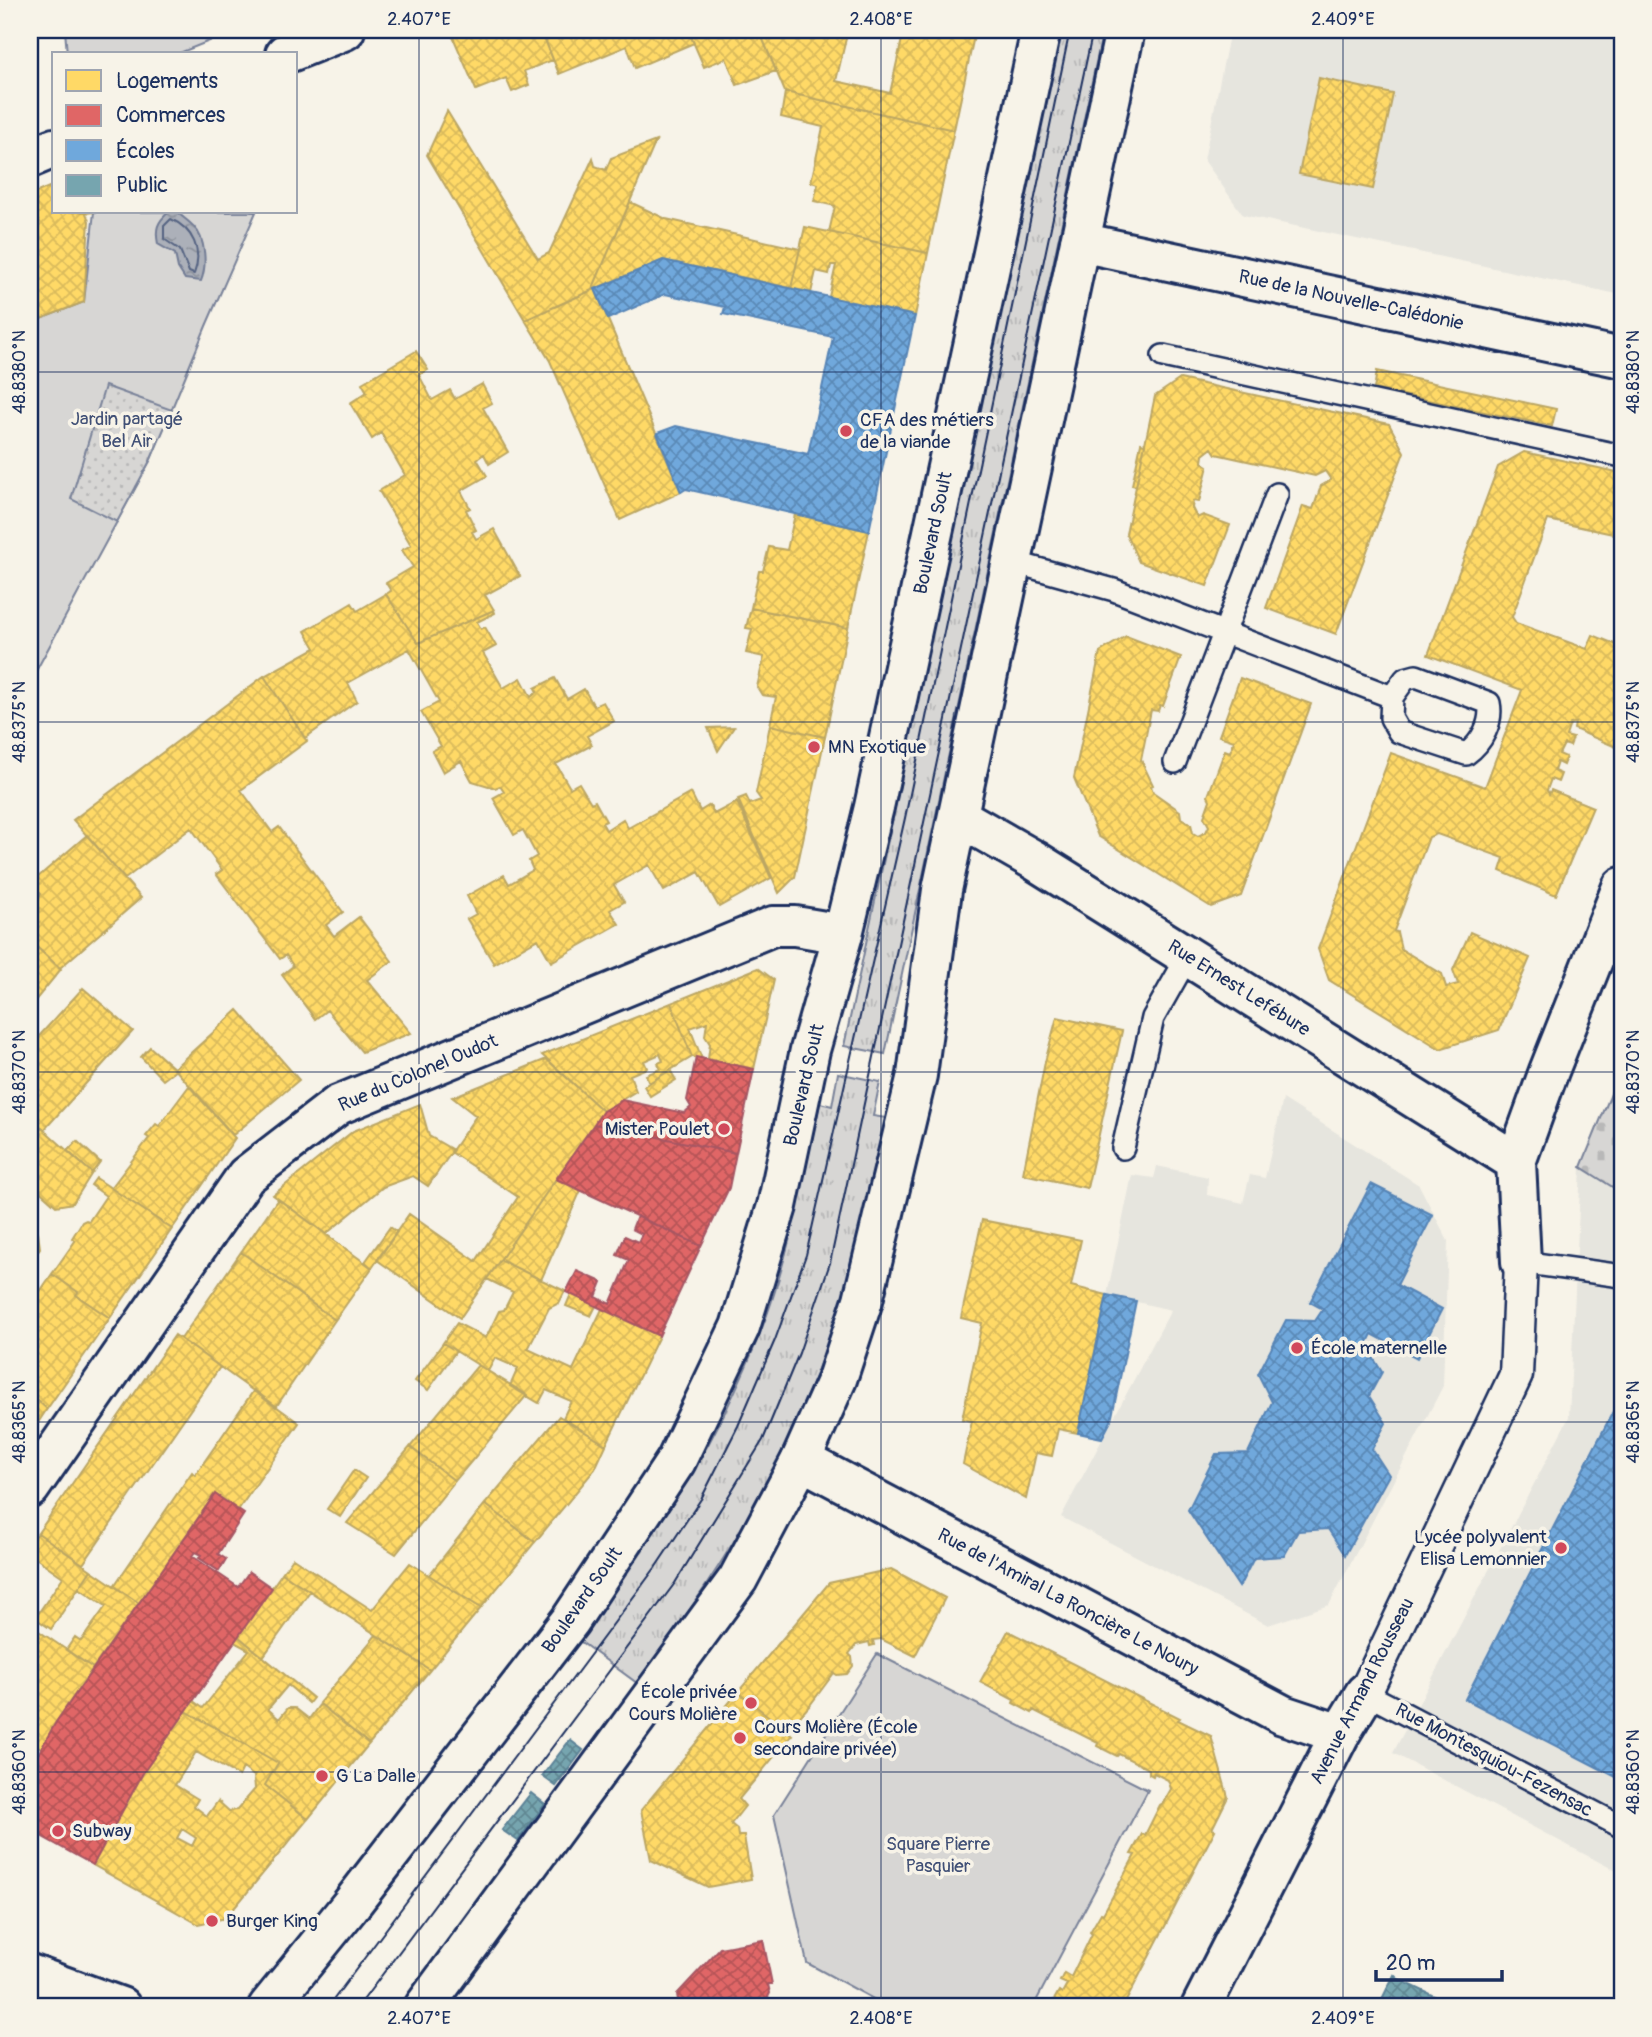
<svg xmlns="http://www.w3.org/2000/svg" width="1652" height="2037" font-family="Pangolin,sans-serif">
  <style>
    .built { fill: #e6e5de }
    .grass { fill: url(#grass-tufts); stroke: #798299; stroke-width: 2 }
    .cemetery { fill: url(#cemetery-stones); stroke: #798299; stroke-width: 2 }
    .park { fill: #d7d6d4; stroke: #798299; stroke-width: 2 }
    .garden { fill: url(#garden-dots); stroke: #798299; stroke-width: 2 }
    .water { fill: url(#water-ripples); stroke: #727c95; stroke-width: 2 }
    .homes { fill: url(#homes-cross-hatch); stroke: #bba664; stroke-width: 2; fill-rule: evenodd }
    .shops { fill: url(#shops-cross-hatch); stroke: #a55664; stroke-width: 2 }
    .schools { fill: url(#schools-cross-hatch); stroke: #5684b6; stroke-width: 2 }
    .public { fill: url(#public-cross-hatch); stroke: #5b8297; stroke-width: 2 }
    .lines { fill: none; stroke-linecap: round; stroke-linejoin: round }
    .shore { stroke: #556382; stroke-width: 2 }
    .service-casing { stroke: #1b2f5e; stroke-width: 26 }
    .pedestrian-casing { stroke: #1b2f5e; stroke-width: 37 }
    .minor-casing { stroke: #1b2f5e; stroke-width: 44 }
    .secondary-casing { stroke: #1b2f5e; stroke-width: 44 }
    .primary-casing { stroke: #1b2f5e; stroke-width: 44 }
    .service { stroke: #f7f3e8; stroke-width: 21 }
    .pedestrian { stroke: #f7f3e8; stroke-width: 32 }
    .minor { stroke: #f7f3e8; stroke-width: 38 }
    .secondary { stroke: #f7f3e8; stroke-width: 38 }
    .primary { stroke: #f7f3e8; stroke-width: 38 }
    .tram { stroke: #1b2f5e; stroke-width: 2 }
    .ticks { fill: none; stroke: #1b2f5e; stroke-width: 2; stroke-opacity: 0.45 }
    .poi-dot { fill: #d1495b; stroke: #f7f3e8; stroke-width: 2.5 }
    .labels { text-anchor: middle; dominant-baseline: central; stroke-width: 7; stroke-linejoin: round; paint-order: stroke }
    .street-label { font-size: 19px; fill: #1b2f5e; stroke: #f7f3e8 }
    .park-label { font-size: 19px; fill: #415076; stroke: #f7f3e8 }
    .poi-label { font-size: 19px; fill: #1b2f5e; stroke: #f7f3e8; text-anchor: start }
    .neatline { fill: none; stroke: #1b2f5e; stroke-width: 2.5 }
    .ticks-label { font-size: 18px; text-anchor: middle; fill: #1b2f5e }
  </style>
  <defs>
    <pattern id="grass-tufts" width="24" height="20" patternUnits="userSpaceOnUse" patternTransform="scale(1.75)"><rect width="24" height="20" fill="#d7d6d4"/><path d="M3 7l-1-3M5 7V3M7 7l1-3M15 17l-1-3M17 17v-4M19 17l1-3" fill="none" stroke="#b8b8b8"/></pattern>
    <pattern id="cemetery-stones" width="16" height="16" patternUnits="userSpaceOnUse" patternTransform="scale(1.75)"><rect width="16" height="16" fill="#d7d6d4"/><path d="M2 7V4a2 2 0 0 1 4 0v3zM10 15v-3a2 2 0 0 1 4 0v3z" fill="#b8b8b8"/></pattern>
    <pattern id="garden-dots" width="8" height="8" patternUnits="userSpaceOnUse" patternTransform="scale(1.75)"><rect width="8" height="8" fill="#d7d6d4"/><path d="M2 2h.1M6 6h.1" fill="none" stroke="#b8b8b8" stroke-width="1.8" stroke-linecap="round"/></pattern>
    <pattern id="water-ripples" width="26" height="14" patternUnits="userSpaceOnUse" patternTransform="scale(1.75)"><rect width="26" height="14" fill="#acb0b9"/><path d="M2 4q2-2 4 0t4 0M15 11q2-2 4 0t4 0" fill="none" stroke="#8b909a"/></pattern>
    <pattern id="homes-cross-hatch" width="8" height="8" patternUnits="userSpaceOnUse" patternTransform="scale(1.75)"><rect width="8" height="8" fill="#ffd966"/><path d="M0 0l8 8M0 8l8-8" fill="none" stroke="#dabb5b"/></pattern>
    <pattern id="shops-cross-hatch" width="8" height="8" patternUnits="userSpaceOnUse" patternTransform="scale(1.75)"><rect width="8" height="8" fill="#e06666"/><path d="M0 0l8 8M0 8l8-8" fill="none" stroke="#b55457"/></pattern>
    <pattern id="schools-cross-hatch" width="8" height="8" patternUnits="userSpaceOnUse" patternTransform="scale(1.75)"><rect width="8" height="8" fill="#6fa8dc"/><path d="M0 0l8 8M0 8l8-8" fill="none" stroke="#5a89b6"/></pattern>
    <pattern id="public-cross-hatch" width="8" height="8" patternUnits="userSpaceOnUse" patternTransform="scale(1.75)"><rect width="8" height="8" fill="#76a5af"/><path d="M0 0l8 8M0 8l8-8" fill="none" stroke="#608792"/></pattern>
  </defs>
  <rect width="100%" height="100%" fill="#f7f3e8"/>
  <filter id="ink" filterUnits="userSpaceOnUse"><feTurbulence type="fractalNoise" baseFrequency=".0143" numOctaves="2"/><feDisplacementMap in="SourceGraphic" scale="14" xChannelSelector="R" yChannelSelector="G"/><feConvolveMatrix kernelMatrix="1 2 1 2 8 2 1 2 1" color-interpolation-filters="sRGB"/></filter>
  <g filter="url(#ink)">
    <path class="built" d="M1230,30H1622V295L1243,215L1204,160Z
      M1283,1099L1419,1185L1448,1241L1443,1386L1329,1605L1268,1625L1061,1517L1171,1310L1107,1295L1132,1175L1154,1178L1157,1166L1208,1177L1207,1195L1243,1203L1250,1175L1265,1178Z
      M1581,1167L1622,1191V1874L1393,1753L1569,1417Z"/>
    <path class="grass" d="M1061,30H1103L885,1054L844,1046Z
      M838,1073L880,1082L873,1116L886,1118C874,1179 863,1241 843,1300C816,1380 782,1460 739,1533C708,1585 673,1635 637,1683L577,1639C607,1597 638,1556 666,1514C708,1452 741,1384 767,1315C791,1247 804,1174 820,1103L832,1106Z"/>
    <path class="cemetery" d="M1622,1067V1193L1581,1167Z"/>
    <path class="park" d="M65,30H237L177,54H67Z
      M94,212H256L206,326L151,459L30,682V323L84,302Z
      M877,1654L1148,1790L1033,2007H888L807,1963L774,1815Z"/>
    <path class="garden" d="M105,386L172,410L151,459L117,522L71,499Z"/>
    <path class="water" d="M169,212H177C182,217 189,221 194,227C206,239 207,266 201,281L185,279L178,268L175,254L158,244C155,229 157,222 169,212Z"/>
    <path class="homes" d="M450,30H541L553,60L524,71L529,85L512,92L506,78L476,90Z
      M541,30H688L694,43L635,68L627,46L559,74Z
      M688,30H759L776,71L737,85L726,58L704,67Z
      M759,30H848L836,81L890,93L904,30H943L974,36L954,130L785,92Z
      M943,30H976L974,36Z
      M1319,78L1393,94L1373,189L1299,174Z
      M785,92L954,130L928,253L829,232L835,206L814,201L818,184L811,182L823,127L781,117Z
      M447,111L538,259L549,253L593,158L595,166L606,170L611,158L656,141L592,290L525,320L427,155Z
      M54,185V212H94L86,213L89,221L84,302L30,323V195Z
      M630,202L666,219L800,249L791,288L663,260L592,290Z
      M805,227L928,253L915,316L829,297L836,265H831L829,274L816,271L811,293L791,288Z
      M595,289L681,492L620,520L550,361L525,320Z
      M416,351L428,370L419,375L432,400L450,390L455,399L482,384L492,403L483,408L508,452L489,464L484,454L477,459L487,476L461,491L470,508L466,510L476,530L472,532L476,539L494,529L520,576L485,595L494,610L418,643L386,594L391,591L386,583L413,567L402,550L411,545L379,491L405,475L381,433L372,439L350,403L367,392L362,383Z
      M1377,371L1556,409L1552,426L1374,389Z
      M1180,379L1389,424L1404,452L1336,634L1266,608L1303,506L1313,509L1321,486L1331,480L1325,471L1315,476L1216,454L1212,448L1203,455L1202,462L1208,466L1199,502L1193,501L1192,508L1197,518L1203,515L1230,525L1207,586L1139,562L1126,534L1155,396Z
      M1141,443L1145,444L1136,486L1132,485Z
      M1524,452L1622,473V536L1548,520L1512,617L1516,623L1587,649L1593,635L1622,647V737L1618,748L1574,729L1575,723L1570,724L1566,736L1573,738L1570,746L1564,744L1559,754L1566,757L1563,765L1557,762L1554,771L1561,774L1558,782L1551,779L1547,790L1549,794L1551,790L1593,807L1556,895L1500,871L1504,858L1437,834L1429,837L1394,931L1397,932L1401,949L1442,974L1446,987L1458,984L1453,970L1470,932L1530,958L1499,1030L1440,1049L1329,980L1318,949L1391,753L1485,787L1522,690L1428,655L1498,467Z
      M795,514L869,531L848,628L751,608L759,571H763L769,547L787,550Z
      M1622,554V578L1614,575Z
      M386,594L418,643L494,610L495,613L477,622L481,629L485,627L496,646L483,653L503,688L521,678L531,697L537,692L535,688L555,678L567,699L584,689L594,706L603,702L614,721L587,736L592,745L556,764L570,788L579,783L591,803L595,801L606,821L602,823L606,830L623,819L628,828L691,793L700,811L710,805L714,814L737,802L771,878L719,907L699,872L664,891L649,865L614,885L624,902L610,910L619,924L551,962L538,939L494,964L467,919L476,914L467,896L504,875L509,884L533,870L529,861L537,856L523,830L514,835L493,798L504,792L500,786L495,788L472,781L461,761L443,772L432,751L441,746L421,712L439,702L409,649L348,683L357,701L305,738L264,676L315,648L305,631L352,603L357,611Z
      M751,608L848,628L825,737L770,725L776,697L762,695L757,687L764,657L746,653L752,629L746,628Z
      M1126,636L1181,657L1163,706L1160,705L1158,711L1151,710L1141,760L1153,785L1151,786L1153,792L1180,811L1181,818L1191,824L1193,833L1198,836L1206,832L1209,826L1204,817L1210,800L1208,796L1225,750L1230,752L1234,741L1219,736L1240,678L1311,704L1241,896L1211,907L1098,836L1074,778L1100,652Z
      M264,676L307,741L241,790L272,832L279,827L343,912L326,925L334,936L359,917L392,961L367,980L411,1033L362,1052L327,1010L315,1019L282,975L293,966L286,955L280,959L216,874L222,870L191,828L125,879L73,820Z
      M770,725L825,737L795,877L779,893L738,799L746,796L750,804L761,800L756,793Z
      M734,727L718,751L708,728Z
      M87,835L141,898L60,968L30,941V904L41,894L31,883Z
      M30,941L61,969L30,1007Z
      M758,968L774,980L754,1069L708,1059L710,1044L705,1036L707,1022L690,1028L702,1059L692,1057L671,1003Z
      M83,988L133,1031L44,1130L30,1117V1046Z
      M671,1003L692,1057L649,1083L646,1075L660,1069L658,1063L663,1061L660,1054L644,1061L647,1068L630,1075L636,1091L603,1111L542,1055Z
      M238,1010L299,1080L233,1135L174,1068Z
      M1057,1017L1122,1031L1087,1188L1023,1174L1045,1062Z
      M150,1047L176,1070L163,1080L141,1057Z
      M547,1059L603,1111L460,1318L377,1260L409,1214L476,1261L518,1197L451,1152L476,1116L452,1097Z
      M670,1070L676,1080L650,1096L644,1086Z
      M189,1086L235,1138L172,1229L111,1188L149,1138L146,1136L156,1124L159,1126Z
      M420,1104L429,1136L453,1150L428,1186L413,1176L383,1187L326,1234L273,1195L353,1131Z
      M30,1117L92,1173L73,1203L56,1206L35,1187L36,1169L30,1163Z
      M77,1141L100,1162L92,1173L67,1151Z
      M96,1178L172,1229L110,1318L76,1295L78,1292L52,1274L75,1241L72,1238L82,1222L86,1220L89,1221L106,1196L91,1185Z
      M556,1179L581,1190L541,1280L500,1260Z
      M278,1199L372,1268L335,1320L241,1252Z
      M982,1220L1081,1240L1071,1286L1107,1295L1078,1433L1058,1429L1052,1456L1036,1453L1026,1499L963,1464L972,1421L962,1419L982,1323L961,1318Z
      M30,1227L38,1233L40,1248L30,1262Z
      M390,1227L397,1232L372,1268L365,1262Z
      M241,1252L335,1320L276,1407L181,1339Z
      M500,1260L565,1291L559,1303L549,1308L528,1349L573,1370L602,1309L659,1336L606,1445L563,1418L571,1401L546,1390L539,1403L510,1386L518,1368L495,1358L488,1371L443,1343L457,1323L486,1338L499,1311L504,1310L513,1292L487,1279Z
      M52,1274L78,1292L76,1295L110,1318L47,1409L30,1394V1306Z
      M571,1294L596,1306L591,1316L566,1306Z
      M175,1335L220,1367L83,1564L38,1533Z
      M443,1343L456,1351L428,1390L415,1381Z
      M478,1365L527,1395L455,1481L410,1447Z
      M254,1390L299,1423L238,1510L215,1494L139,1603L114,1586L192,1472L195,1475Z
      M30,1394L47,1409L30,1435Z
      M559,1416L606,1445L595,1469L535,1542L485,1504Z
      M410,1447L455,1481L396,1554L347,1523Z
      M354,1470L366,1478L340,1517L327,1509Z
      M485,1504L535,1542L481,1608L429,1575Z
      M38,1533L91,1570L51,1629L35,1618L63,1577L30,1554V1543Z
      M293,1558L372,1610L410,1563L481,1608L430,1670L282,1573Z
      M891,1569L945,1598L915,1656L881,1639L873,1640L874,1645L870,1646L869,1642L856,1645L849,1654L852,1657L853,1666L847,1674L837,1675L834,1673L810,1705L787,1731L738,1692L829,1583Z
      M91,1570L139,1603L93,1668L66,1650L75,1637L81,1641L106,1606L79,1588Z
      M282,1573L310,1591L263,1657L238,1636Z
      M30,1625L93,1668L56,1722L41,1748L30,1741Z
      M1008,1631L1180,1718L1178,1720L1211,1736L1228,1797L1212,1829L1215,1830L1123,2007H1050L1059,1991L1062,1993L1067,1984L1060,1981L1064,1973L1071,1977L1092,1934L1090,1932L1101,1913L1103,1914L1135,1855L1131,1854L1142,1834L1145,1835L1160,1805L1163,1803L1171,1789L1168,1780L1154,1773L1153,1776L1149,1774V1769L1119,1754L1117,1756L1097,1746L1098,1743L1033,1710L1032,1713L1013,1703L1014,1700L980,1682Z
      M376,1635L430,1670L369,1744L319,1703Z
      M238,1636L313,1698L309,1703L288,1685L268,1709L279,1719L288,1708H295L309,1719L320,1704L369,1744L308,1819L265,1785L278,1763L186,1711L193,1701L203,1708L249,1650L234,1642Z
      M738,1692L792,1735L739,1799L745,1806L731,1824L737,1829L738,1836H744L751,1879L708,1887L651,1860L641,1810Z
      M186,1711L278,1763L265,1785L308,1819L226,1918L198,1924L93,1865L143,1773ZM196,1752L239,1776L243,1768L254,1776L255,1789L237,1810L229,1811L218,1801L207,1816L194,1806L198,1799L175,1785ZM182,1829L196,1838L192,1846L177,1838Z"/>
    <path class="shops" d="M696,1057L754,1069L736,1153L594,1124L603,1111L622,1100L684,1113L691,1107L687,1100Z
      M594,1124L736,1153L729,1188L701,1246L556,1179Z
      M637,1216L701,1246L659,1336L566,1292L577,1271L602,1282L596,1297L610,1304L629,1260L617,1255L625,1236L638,1242L642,1234L632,1229Z
      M215,1494L244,1514L218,1554L226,1559L219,1571L199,1558L201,1555L195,1552L192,1556L238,1587L249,1572L272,1588L143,1773L93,1865L30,1830V1768L56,1722Z
      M763,1940L772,1984H768L770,1993L767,1999L782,2007H679L677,1994L720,1948Z"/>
    <path class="schools" d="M663,260L915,316L869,531L686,489L681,492L657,433L676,426L808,454L833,337L723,314L725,307L665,294L608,319L595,289Z
      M1371,1184L1433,1215L1397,1285L1442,1309L1417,1358L1372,1334L1366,1346L1382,1372L1369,1396L1386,1423L1372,1449L1389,1475L1345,1555L1328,1529L1298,1531L1284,1556L1254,1558L1239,1587L1188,1510L1216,1454L1248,1453L1272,1402L1258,1374L1286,1320L1315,1321L1323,1309L1310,1302Z
      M1107,1295L1136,1301L1111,1421L1102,1438L1078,1433Z
      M1622,1394V1643L1619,1649L1622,1650V1780L1465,1699Z"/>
    <path class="public" d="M570,1740L583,1750L556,1786L542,1776Z
      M531,1793L545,1804L518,1841L502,1830Z
      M1394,1975L1398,1979L1453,2005L1451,2007H1378Z"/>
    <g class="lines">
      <path class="shore" d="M171,219C193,229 203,251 194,274L189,272L180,250L164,239V226Z"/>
      <g class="service-casing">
        <path id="service" d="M1163,356L1622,456
          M1013,562L1114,590L1392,697
          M1416,676L1489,703C1493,722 1482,743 1466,754L1399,732L1391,718L1392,697L1405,679Z
          M1175,762L1277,494
          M1123,1148L1153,1018L1188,956
          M1521,1262L1622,1276
          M1365,1693L1622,1827"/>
      </g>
      <g class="pedestrian-casing">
        <path id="pedestrian" d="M1365,1693L1516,1375L1521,1262"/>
      </g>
      <g class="minor-casing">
        <path id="minor" d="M285,54L345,30
          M30,158L54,148
          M1080,242L1622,358
          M959,817L1034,860L1516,1162
          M1521,1262L1516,1162L1549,1071L1622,887
          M801,1460L1283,1715L1340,1734
          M30,1488L246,1176L338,1105L773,926H795L843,934
          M1201,2007L1340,1734L1365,1693"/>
      </g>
      <g class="secondary-casing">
        <path id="secondary" d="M30,1974L121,2007"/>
      </g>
      <g class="primary-casing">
        <path id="primary" d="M268,2007L350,1906L570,1621L676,1461L740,1327L777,1206L810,1050L843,934L874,807L1041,30
          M424,2007L738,1579L801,1460L837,1379L863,1300L917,1075L942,890L1125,30"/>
      </g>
      <use href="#service" class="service"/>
      <use href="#pedestrian" class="pedestrian"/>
      <use href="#minor" class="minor"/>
      <use href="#secondary" class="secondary"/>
      <use href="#primary" class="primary"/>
      <path class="tram" d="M328,2007L655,1568L701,1499L738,1426L775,1340L806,1255L905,818L1070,30
        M358,2007L675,1583L763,1440L799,1353L830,1263L1093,30"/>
    </g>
  </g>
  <path class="ticks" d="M419,30V2007M881,30V2007M1343,30V2007M30,372H1622M30,722H1622M30,1072H1622M30,1422H1622M30,1772H1622"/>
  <g class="poi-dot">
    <circle cx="846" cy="431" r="7"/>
    <circle cx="814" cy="747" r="7"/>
    <circle cx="724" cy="1129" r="7"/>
    <circle cx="1297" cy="1348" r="7"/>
    <circle cx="1561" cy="1548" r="7"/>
    <circle cx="751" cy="1703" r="7"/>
    <circle cx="740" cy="1738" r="7"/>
    <circle cx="322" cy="1776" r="7"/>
    <circle cx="58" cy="1831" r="7"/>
    <circle cx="212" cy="1921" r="7"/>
  </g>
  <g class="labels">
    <g class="street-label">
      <text transform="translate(1351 300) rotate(12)">Rue de la Nouvelle-Calédonie</text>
      <text transform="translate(933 533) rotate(-78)">Boulevard Soult</text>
      <text transform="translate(1239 988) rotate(32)">Rue Ernest Lefébure</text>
      <text transform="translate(418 1073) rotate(-23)">Rue du Colonel Oudot</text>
      <text transform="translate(804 1085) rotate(-77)">Boulevard Soult</text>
      <text transform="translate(582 1600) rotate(-55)">Boulevard Soult</text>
      <text transform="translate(1068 1602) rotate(28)">Rue de l'Amiral La Roncière Le Noury</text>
      <text transform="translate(1362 1691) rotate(-63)">Avenue Armand Rousseau</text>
      <text transform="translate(1494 1760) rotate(28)">Rue Montesquiou-Fezensac</text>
    </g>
    <g class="park-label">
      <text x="127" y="419">Jardin partagé<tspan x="127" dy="22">Bel Air</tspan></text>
      <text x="938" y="1844">Square Pierre<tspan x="938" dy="22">Pasquier</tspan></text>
    </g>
    <g class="poi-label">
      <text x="860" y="420">CFA des métiers<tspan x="860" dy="22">de la viande</tspan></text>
      <text x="828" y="747">MN Exotique</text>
      <text x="710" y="1129" text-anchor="end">Mister Poulet</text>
      <text x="1311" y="1348">École maternelle</text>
      <text x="1547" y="1537" text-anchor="end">Lycée polyvalent<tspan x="1547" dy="22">Elisa Lemonnier</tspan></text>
      <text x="737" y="1692" text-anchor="end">École privée<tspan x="737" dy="22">Cours Molière</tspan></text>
      <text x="754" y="1727">Cours Molière (École<tspan x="754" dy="22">secondaire privée)</tspan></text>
      <text x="336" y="1776">G La Dalle</text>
      <text x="72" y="1831">Subway</text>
      <text x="226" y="1921">Burger King</text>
    </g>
  </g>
  <rect width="1652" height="2037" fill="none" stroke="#f7f3e8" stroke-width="77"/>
  <rect x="52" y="52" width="245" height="161" fill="#f7f3e8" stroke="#9fa5b1" stroke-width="2"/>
  <rect x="66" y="70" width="35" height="21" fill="#ffd966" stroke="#9fa5b1" stroke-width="2"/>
  <text x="116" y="88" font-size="21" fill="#1b2f5e">Logements</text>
  <rect x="66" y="105" width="35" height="21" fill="#e06666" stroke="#9fa5b1" stroke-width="2"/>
  <text x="116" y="122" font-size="21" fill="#1b2f5e">Commerces</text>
  <rect x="66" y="140" width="35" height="21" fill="#6fa8dc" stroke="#9fa5b1" stroke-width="2"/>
  <text x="116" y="158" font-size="21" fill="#1b2f5e">Écoles</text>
  <rect x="66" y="175" width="35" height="21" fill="#76a5af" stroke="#9fa5b1" stroke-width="2"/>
  <text x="116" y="192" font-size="21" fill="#1b2f5e">Public</text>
  <path d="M1376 1970v10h126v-10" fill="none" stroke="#1b2f5e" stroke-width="3.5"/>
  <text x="1386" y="1970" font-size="21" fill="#1b2f5e" stroke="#f7f3e8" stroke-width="5" paint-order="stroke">20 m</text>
  <rect x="38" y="38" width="1576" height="1960" class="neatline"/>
  <g class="ticks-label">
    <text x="419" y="25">2.407°E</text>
    <text x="881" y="25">2.408°E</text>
    <text x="1343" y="25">2.409°E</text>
    <text transform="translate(19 372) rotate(-90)" y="6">48.8380°N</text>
    <text transform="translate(1633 372) rotate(-90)" y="6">48.8380°N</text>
    <text transform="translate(19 722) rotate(-90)" y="6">48.8375°N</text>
    <text transform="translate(1633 722) rotate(-90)" y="6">48.8375°N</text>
    <text transform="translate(19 1072) rotate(-90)" y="6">48.8370°N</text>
    <text transform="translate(1633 1072) rotate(-90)" y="6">48.8370°N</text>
    <text transform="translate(19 1422) rotate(-90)" y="6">48.8365°N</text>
    <text transform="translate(1633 1422) rotate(-90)" y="6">48.8365°N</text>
    <text transform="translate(19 1772) rotate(-90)" y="6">48.8360°N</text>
    <text transform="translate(1633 1772) rotate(-90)" y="6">48.8360°N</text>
    <text x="419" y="2024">2.407°E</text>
    <text x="881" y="2024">2.408°E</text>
    <text x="1343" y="2024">2.409°E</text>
  </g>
</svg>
